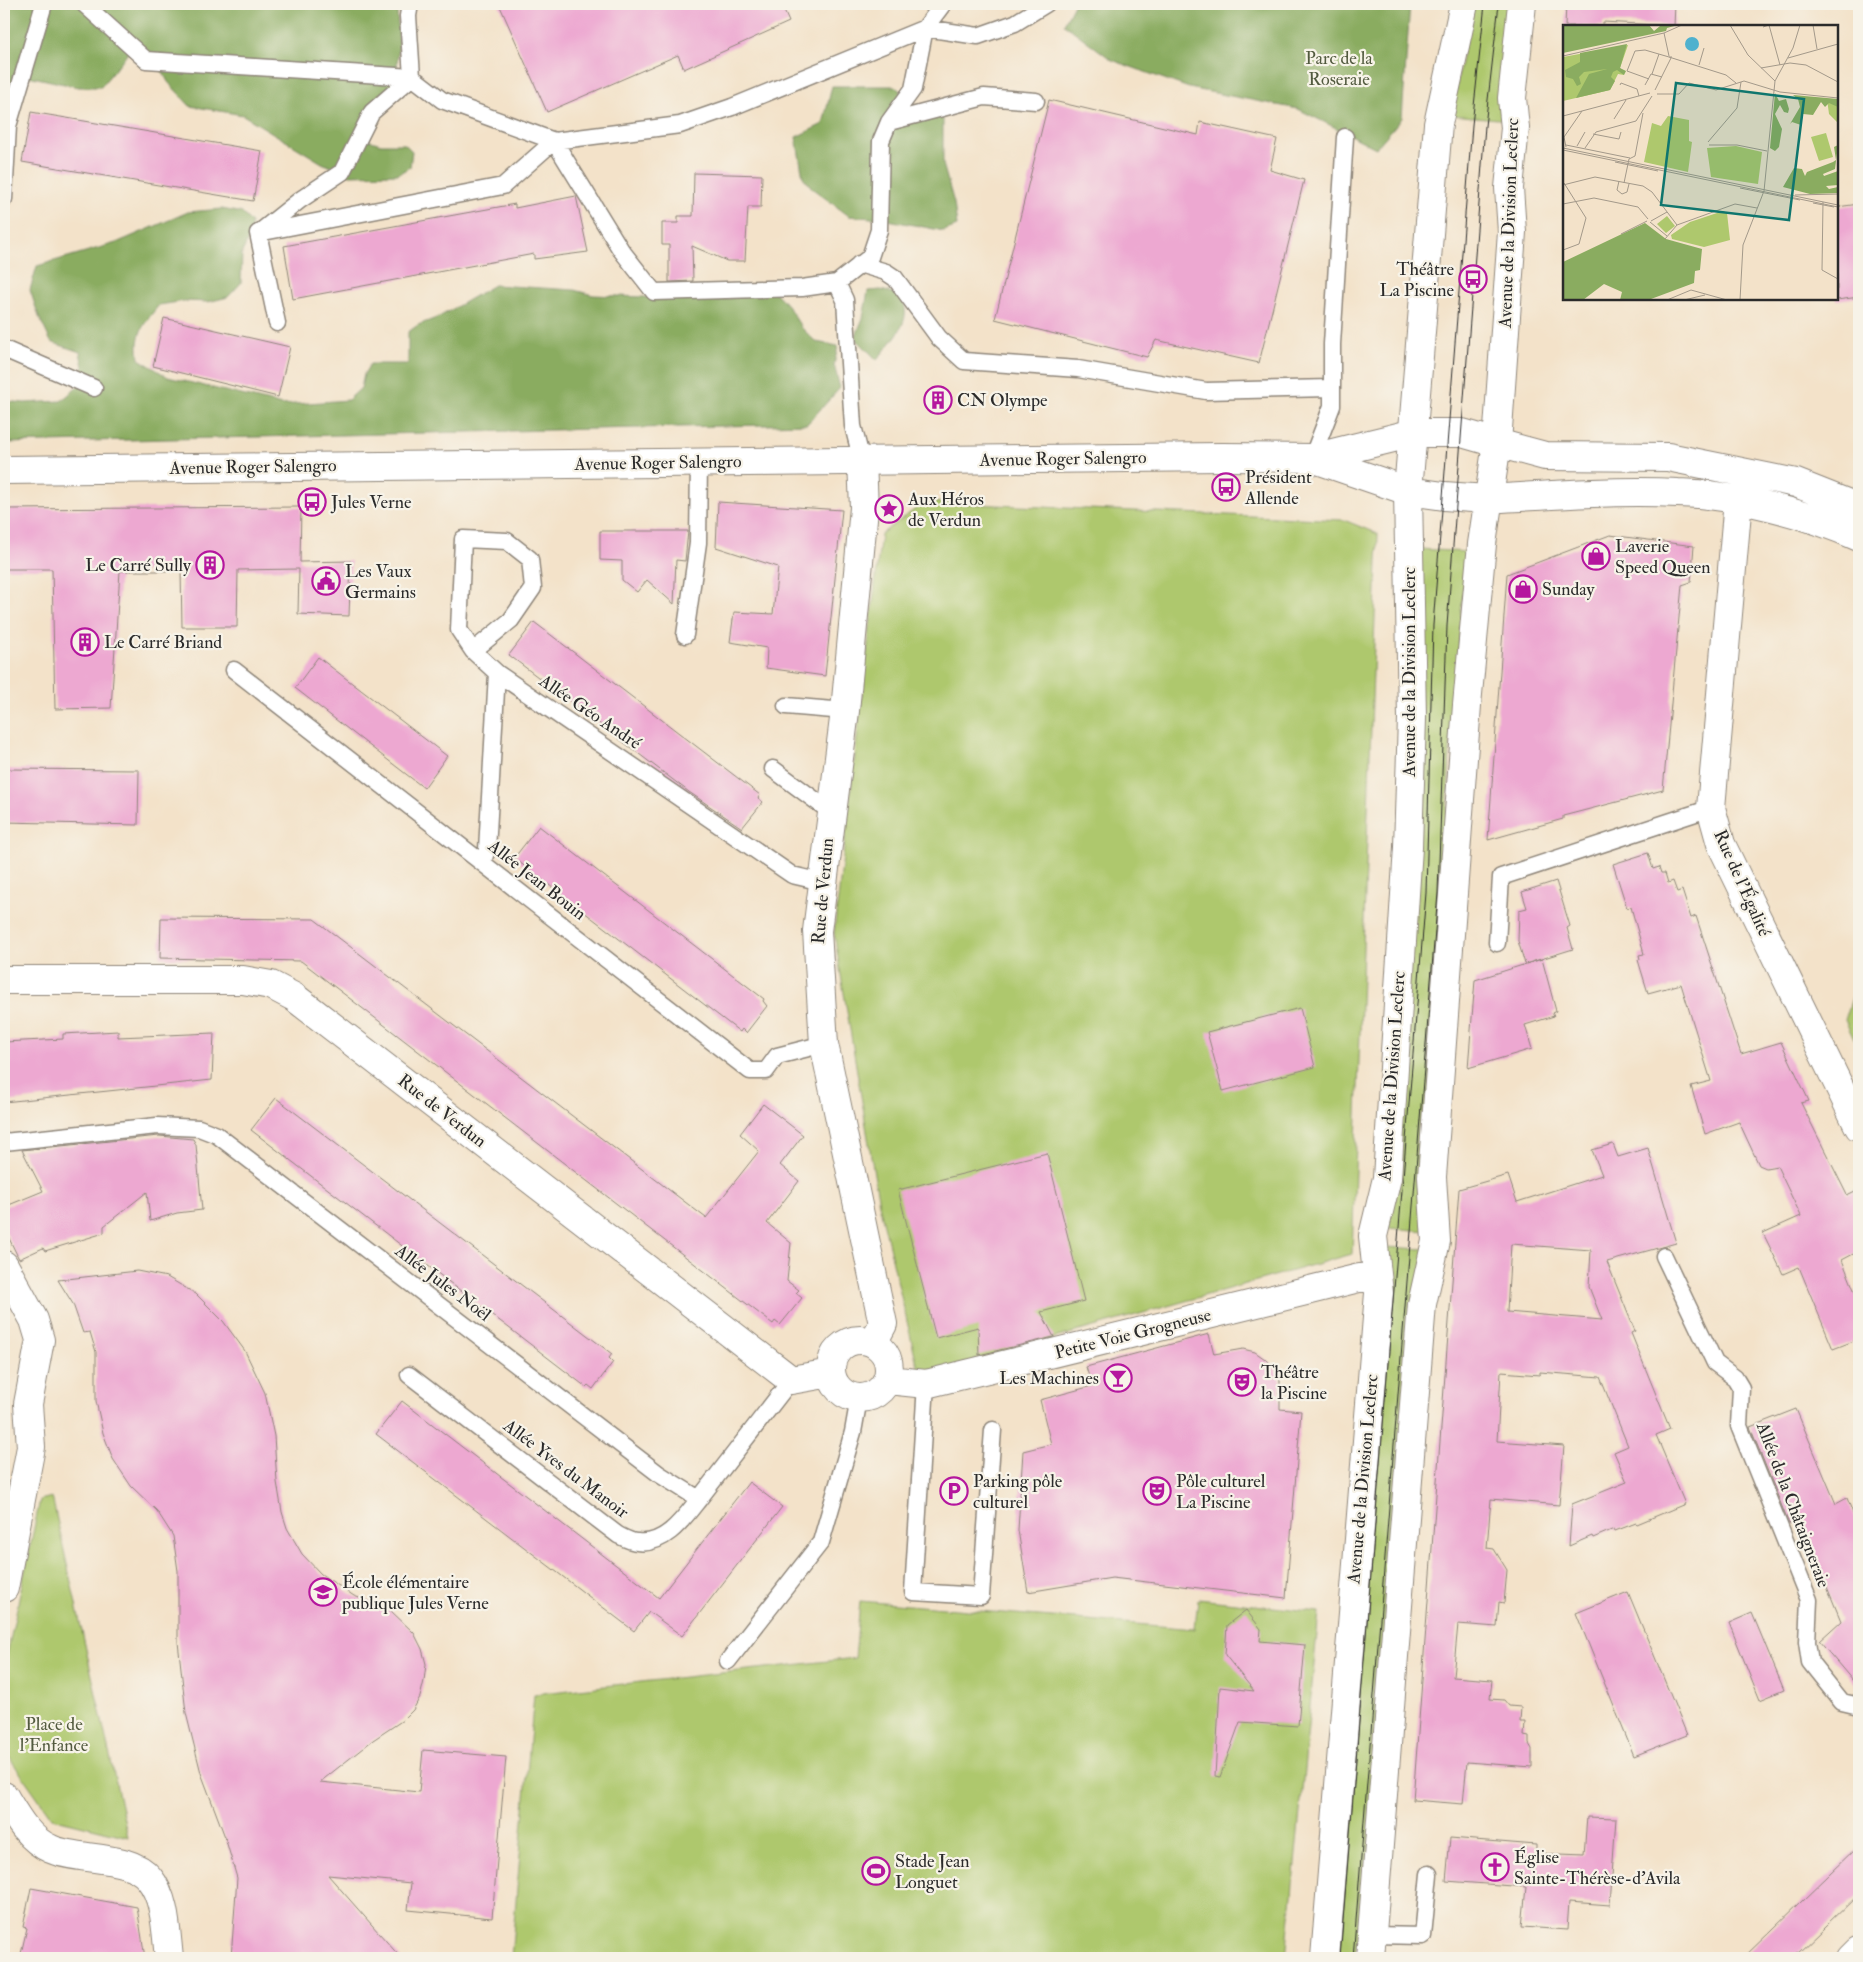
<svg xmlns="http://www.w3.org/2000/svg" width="1863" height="1962" font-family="'IM FELL Double Pica',serif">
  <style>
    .green { fill: #aec86d; stroke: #6c7a4c }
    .forest { fill: #8aac60; stroke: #5a6c46 }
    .building { fill: #eda8d1; fill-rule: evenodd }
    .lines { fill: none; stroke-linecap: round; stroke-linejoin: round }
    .lane-casing { stroke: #8f867a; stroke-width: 19 }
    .street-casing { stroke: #8f867a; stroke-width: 30 }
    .secondary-casing { stroke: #8f867a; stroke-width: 30 }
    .primary-casing { stroke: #8f867a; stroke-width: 30 }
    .lane { stroke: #fff; stroke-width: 16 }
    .street { stroke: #fff; stroke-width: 28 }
    .secondary { stroke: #fff; stroke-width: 28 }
    .primary { stroke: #fff; stroke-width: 28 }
    .tram { stroke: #2b2b2b; stroke-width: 1 }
    .labels { text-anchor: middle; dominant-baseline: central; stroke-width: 4.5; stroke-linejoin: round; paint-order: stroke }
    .park-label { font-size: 18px; fill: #525a3f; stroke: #f7f3e8 }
    .street-label { font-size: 18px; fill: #2b2b2b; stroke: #f7f3e8 }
    .poi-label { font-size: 18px; fill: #2b2b2b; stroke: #f7f3e8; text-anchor: start }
    .inset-road { fill: none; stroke: #a3998a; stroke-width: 1 }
    .view { fill: #0f766e; fill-opacity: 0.15; stroke: #0f766e; stroke-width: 2.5 }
    .inset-edge { fill: none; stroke: #2b2b2b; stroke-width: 2.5 }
  </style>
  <rect width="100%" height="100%" fill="#f7f3e8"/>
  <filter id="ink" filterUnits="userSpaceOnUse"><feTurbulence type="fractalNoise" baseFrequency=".02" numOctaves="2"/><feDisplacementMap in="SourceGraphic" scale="10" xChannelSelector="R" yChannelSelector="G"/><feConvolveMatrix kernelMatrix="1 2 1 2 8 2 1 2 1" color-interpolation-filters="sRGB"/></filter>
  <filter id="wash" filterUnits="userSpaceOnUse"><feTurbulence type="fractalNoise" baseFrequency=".0096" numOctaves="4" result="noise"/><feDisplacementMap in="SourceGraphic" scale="20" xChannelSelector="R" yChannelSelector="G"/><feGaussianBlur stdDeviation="1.12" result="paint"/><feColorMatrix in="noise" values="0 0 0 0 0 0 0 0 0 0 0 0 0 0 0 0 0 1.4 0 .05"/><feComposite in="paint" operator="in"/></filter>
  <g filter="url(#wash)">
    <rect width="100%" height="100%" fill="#f3e2c9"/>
    <path class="green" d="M1472,4H1515L1510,120L1451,115Z
      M925,502L1344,520L1378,534L1352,1254L920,1376L879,1204L834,933L881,534Z
      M1420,549L1466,552L1450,750L1428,1231L1387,1228Z
      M1859,976V1050L1845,1020Z
      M1384,1247L1426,1249L1362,1958H1333Z
      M52,1497L128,1837L52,1818L4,1750V1669L40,1500Z
      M1198,1599L1319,1612L1286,1958H511L534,1694L855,1658L860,1601L1195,1629Z"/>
    <path class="forest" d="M4,4H399L397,11L399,42L396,77L368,140L381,144H405L412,151L410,167L398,174L350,175L322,163L243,115L190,106L168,82L156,59L139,49L127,54L101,87H78L28,76L11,87L4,158Z
      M1074,4H1410L1402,118L1376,148L1298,109L1189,88L1112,60L1064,24Z
      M832,86H895L916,106L943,118V164L954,203L957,226L944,231L883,219L849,216L813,189L803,177L796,137L823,124Z
      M222,209L242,213L251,222V234L242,252L241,283L228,297L208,302L185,301L159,305C143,325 135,333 139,359L168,377L282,405L348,400L361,388L364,374L370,364H408V332L418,325L439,317L494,285L574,290L593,295L719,300L774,291L788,306L801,327L816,342L838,346L834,365L840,388L807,424L4,443V401L25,403L61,401L86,380L80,352L51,342L39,317L30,290L37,266L116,243L188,212Z
      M881,290L900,295C916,320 892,340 877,360L855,338L863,318L868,291Z"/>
    <g id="blocks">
      <path class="building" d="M499,4H781L789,22L684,69L678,55L547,112Z
        M1566,4H1675L1674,26L1603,22V26H1565Z
        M1049,100L1198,135L1200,122L1277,139L1270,170L1304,180L1259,363L1156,340L1147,357L995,319Z
        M31,112L262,151L253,201L22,162Z
        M694,173L762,175L761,207H748L745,261H727L692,246L693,281L669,282V245H662V223H678V216H693Z
        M576,196L588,252L534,259V254L293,299L284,246L515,204V208Z
        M1859,204V297L1837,300V207Z
        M164,318L290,347L278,397L153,366Z
        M718,502L842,510L825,676L766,668L767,648L730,642L734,612L773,614L778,567L716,547Z
        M301,507L300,562L351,561L349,616L298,614L299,569L238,570L237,627H182L181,571H120L111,708L55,709L52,569H4V509Z
        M600,531H688L685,561L676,560L674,604L647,580L637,592L622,580V561L600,560Z
        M1610,535L1694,546L1691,582L1682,585L1663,790L1563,816V819L1488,840L1507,574Z
        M534,622L760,795L758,798L763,802L742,828L689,792L509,655Z
        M318,657L447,756L424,788L295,688Z
        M4,769L139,770L138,825L4,822Z
        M539,826L764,999L763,1001L767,1006L746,1033L742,1029L740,1032L514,858Z
        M1648,853L1653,869L1659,867L1661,873H1665L1668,883L1673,881L1677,892L1682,890L1691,918L1696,916L1741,1054L1781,1042L1809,1101L1801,1103L1847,1195L1859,1189V1251L1842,1260L1859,1302V1339L1833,1349L1799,1267L1783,1274L1763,1233L1801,1216L1777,1166L1766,1168L1759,1165L1739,1122L1705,1134L1691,1086L1711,1081L1681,984L1648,993L1638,960L1640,959L1639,955L1644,954L1631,907L1627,908L1613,864Z
        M1556,881L1570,926L1567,928L1573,949L1525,964L1518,941L1519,910L1527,908L1522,892Z
        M161,918L314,919L706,1218L759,1151L740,1134L763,1104L803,1135L780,1165L799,1181L767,1223L791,1243L787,1281L799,1290L796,1293L802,1298L780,1325L775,1321L773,1324L301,961L160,958Z
        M1542,959L1556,1011L1552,1013L1554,1016L1525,1025L1532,1049L1468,1068L1475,980Z
        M1300,1008L1315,1067L1223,1091L1207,1032Z
        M118,1031V1037L214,1033L212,1080L4,1102V1042L63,1039V1034Z
        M276,1098L612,1354L609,1358L613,1362L593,1389L588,1385L586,1387L251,1130Z
        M159,1136L193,1139L196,1145L202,1210L177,1213L150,1221L147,1192L104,1226V1233L45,1251L43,1248L19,1259L4,1228V1207L43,1191L22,1150Z
        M1613,1144L1618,1157L1648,1148L1676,1243L1607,1262L1635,1331L1631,1333L1670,1429L1656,1435L1685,1504L1637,1524L1636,1523L1615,1531L1614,1529L1593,1538L1592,1536L1569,1546L1572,1504L1627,1482L1614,1452L1628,1446L1600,1377L1540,1372V1375L1501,1372L1497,1441L1564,1446L1559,1505L1491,1499L1487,1548L1494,1549L1507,1570L1504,1603L1499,1602L1497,1627L1458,1624L1453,1677L1492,1680L1490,1699L1504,1700L1509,1706L1521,1707L1520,1722H1525L1524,1736L1529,1737V1744L1532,1749V1767L1467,1762L1463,1804L1413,1800L1459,1189L1508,1175L1517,1202L1602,1175L1592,1150ZM1511,1244L1591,1250L1589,1287L1602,1320L1507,1312Z
        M1047,1153L1084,1301L1041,1312L1054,1337L979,1355L978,1327L936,1338L898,1190Z
        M137,1271L167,1277L196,1294L223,1321L245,1351L265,1393L274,1436L277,1482L282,1512L287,1528L302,1554L321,1574L354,1596L389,1609L414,1633L422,1649L426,1664L424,1681L420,1697L413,1710L403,1720L373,1740L320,1782L419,1792L423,1750L506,1757L492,1918L408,1910L411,1883L328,1875L401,1958H231L237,1878L225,1837L201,1773L186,1713L178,1642V1571L173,1536L157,1511L131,1486L113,1459L103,1433L96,1401V1352L90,1332L83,1333L73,1304L58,1280Z
        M1209,1334L1214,1354L1243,1349L1255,1352L1268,1361L1276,1370L1280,1381V1409L1301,1411L1286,1598L1112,1578L1028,1592L1018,1530L1023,1451L1051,1444L1040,1400L1092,1386L1086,1367Z
        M402,1401L659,1598L749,1482L782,1507L682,1636L649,1612L634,1631L376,1434Z
        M1796,1409L1836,1504L1847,1498L1859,1529V1688L1819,1641L1841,1621L1800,1521L1789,1524L1750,1427Z
        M1628,1592L1687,1735L1634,1756L1576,1613Z
        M1246,1610L1261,1629L1260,1641L1305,1645L1298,1726L1240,1722L1220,1777L1215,1776L1220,1687L1254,1691L1225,1655L1227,1625Z
        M1752,1613L1784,1690L1760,1700L1729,1623Z
        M1587,1817L1616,1818L1610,1905L1569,1902L1567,1930L1522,1927L1526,1887L1446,1881L1450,1838L1536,1845V1853L1584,1855Z
        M1859,1846V1894L1793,1958H1743Z
        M31,1888L137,1907L145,1958H20L27,1928L23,1927Z"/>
    </g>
  </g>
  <g filter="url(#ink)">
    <use href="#blocks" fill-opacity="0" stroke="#8f867a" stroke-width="1"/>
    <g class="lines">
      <g class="lane-casing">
        <path id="lane" d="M84,4L146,60L412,77L442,100L554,141L680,125L732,107L925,28L978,36L1015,23L1046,4
          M889,122L984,97L1036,101
          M4,199L8,126L44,4
          M260,232L300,200L342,172L372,112L412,77L408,16L410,4
          M859,264L886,272L895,278L939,338L964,361L1078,369L1206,391L1331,388
          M837,283L870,257L879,230L881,141L889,122L913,89L925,28L943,4
          M277,323L258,233L503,186L554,141L621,250L654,292L802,288L837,283L845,300L853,426L862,461
          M4,349L94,388
          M1312,458L1332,406V344L1345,137
          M685,635L698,543L699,462
          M473,651L511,620L533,588L530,559L507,541L463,539L459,630L473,651L497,673
          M234,670L750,1071H766L777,1056L824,1044
          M786,706L845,711
          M773,769L831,812
          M482,863L487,850L497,673L792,875L822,882
          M1497,943L1501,877L1711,808
          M4,1142L157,1126L199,1128L217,1135L659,1474L699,1499L791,1380
          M1664,1256L1715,1363L1735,1378L1741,1388L1739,1426L1809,1600L1807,1642L1810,1662L1842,1702L1859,1706
          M409,1375L618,1535C624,1538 631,1542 637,1542C665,1546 684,1518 699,1499
          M926,1384L913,1592L981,1596L993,1430
          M728,1661L821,1542L853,1432L859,1398
          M1373,1935L1423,1936L1429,1874"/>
      </g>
      <g class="street-casing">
        <path id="street" d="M862,461L864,508L845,711L817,931L824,1044L883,1324L873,1343
          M1738,500L1711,808L1721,844L1859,1127
          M4,980H243L271,985L294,997L791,1380L831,1373
          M4,1265L34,1320L40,1340L28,1404L31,1447L4,1588
          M831 1369a29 29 0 1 1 58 0a29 29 0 1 1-58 0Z
          M888,1380L926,1384L1359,1278H1377
          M4,1796C16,1816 29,1840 51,1849C78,1861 130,1854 149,1878C166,1898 166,1933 169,1958
          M1852,1958L1859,1951"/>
      </g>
      <g class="secondary-casing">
        <path id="secondary" d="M1497,443L1545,456L1668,457L1796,483L1859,508
          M1312,458L1408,491
          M4,470L1222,457L1312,458L1414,433
          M1487,499C1551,495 1615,490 1678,493C1735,494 1808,514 1859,537"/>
      </g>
      <g class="primary-casing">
        <path id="primary" d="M1414,433H1462L1497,443
          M1408,491L1444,496L1487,499
          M1325,1958L1379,1293L1373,1236L1387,1178L1408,847L1412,718L1408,491L1438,124L1464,4
          M1370,1958L1422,1304L1436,1241L1432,1177L1467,705L1482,544L1497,443L1512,232L1509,188L1515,128L1512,98L1522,4"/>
      </g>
      <use href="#lane" class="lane"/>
      <use href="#street" class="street"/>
      <use href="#secondary" class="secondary"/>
      <use href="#primary" class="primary"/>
      <path class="tram" d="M1340,1958L1426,893L1433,625L1472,125L1485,4
        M1353,1958L1438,893L1447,626L1465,385L1485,126L1499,4"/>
    </g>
  </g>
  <defs>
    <g id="bus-ring" transform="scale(1.4375)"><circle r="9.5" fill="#f7f3e8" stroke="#b5179e" stroke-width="1.5"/><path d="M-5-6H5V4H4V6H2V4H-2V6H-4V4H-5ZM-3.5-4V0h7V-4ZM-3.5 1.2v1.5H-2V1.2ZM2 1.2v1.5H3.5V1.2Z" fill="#b5179e"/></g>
    <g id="building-ring" transform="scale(1.4375)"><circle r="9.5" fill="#f7f3e8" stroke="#b5179e" stroke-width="1.5"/><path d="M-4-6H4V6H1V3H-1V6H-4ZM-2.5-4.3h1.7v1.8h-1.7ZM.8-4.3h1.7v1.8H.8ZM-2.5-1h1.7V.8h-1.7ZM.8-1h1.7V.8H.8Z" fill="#b5179e"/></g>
    <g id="sight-ring" transform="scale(1.4375)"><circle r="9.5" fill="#f7f3e8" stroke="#b5179e" stroke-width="1.5"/><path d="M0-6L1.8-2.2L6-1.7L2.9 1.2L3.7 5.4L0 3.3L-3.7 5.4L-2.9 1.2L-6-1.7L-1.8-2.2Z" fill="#b5179e"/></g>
    <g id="shop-ring" transform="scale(1.4375)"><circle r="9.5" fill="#f7f3e8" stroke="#b5179e" stroke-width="1.5"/><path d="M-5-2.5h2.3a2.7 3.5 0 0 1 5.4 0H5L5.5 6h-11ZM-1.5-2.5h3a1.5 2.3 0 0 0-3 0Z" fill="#b5179e"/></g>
    <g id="civic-ring" transform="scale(1.4375)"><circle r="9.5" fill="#f7f3e8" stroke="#b5179e" stroke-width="1.5"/><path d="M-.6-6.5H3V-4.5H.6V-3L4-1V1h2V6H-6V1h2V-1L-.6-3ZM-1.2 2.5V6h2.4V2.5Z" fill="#b5179e"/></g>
    <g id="bar-ring" transform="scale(1.4375)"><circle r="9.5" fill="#f7f3e8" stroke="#b5179e" stroke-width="1.5"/><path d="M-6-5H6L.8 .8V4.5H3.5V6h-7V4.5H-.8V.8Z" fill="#b5179e"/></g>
    <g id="theatre-ring" transform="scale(1.4375)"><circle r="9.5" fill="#f7f3e8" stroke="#b5179e" stroke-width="1.5"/><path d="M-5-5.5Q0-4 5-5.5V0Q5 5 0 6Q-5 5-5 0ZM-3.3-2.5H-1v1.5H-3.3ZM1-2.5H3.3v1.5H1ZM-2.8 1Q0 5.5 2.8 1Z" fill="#b5179e"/></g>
    <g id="parking-ring" transform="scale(1.4375)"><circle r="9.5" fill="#f7f3e8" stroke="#b5179e" stroke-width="1.5"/><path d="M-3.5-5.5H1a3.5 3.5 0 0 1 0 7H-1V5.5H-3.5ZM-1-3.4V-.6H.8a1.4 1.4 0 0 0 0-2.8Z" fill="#b5179e"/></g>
    <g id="school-ring" transform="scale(1.4375)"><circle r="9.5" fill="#f7f3e8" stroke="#b5179e" stroke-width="1.5"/><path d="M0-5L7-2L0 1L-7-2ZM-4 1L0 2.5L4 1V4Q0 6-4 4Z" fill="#b5179e"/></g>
    <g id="church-ring" transform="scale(1.4375)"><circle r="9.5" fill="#f7f3e8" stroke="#b5179e" stroke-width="1.5"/><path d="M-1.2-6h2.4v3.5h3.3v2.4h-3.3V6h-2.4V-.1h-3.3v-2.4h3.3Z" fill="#b5179e"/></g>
    <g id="stadium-ring" transform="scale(1.4375)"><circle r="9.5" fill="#f7f3e8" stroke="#b5179e" stroke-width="1.5"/><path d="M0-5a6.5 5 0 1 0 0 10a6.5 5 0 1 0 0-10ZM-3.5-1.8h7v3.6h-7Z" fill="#b5179e"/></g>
  </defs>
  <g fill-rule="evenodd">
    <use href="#bus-ring" x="1473" y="279"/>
    <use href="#building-ring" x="938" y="400"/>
    <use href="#bus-ring" x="1226" y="487"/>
    <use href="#bus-ring" x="312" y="502"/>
    <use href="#sight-ring" x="889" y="509"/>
    <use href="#shop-ring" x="1596" y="556"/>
    <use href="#building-ring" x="210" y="565"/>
    <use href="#civic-ring" x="326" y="581"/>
    <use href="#shop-ring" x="1523" y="589"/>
    <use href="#building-ring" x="85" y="642"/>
    <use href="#bar-ring" x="1118" y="1378"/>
    <use href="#theatre-ring" x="1242" y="1382"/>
    <use href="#parking-ring" x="954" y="1491"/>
    <use href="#theatre-ring" x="1157" y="1491"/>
    <use href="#school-ring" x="323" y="1592"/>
    <use href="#church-ring" x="1495" y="1867"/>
    <use href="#stadium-ring" x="876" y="1871"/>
  </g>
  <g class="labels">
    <g class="park-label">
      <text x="1339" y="58">Parc de la<tspan x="1339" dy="21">Roseraie</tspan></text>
      <text x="54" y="1724">Place de<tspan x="54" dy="21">l'Enfance</tspan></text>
    </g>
    <g class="street-label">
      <text transform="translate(1509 223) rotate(-88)">Avenue de la Division Leclerc</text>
      <text transform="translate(1063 459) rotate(-1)">Avenue Roger Salengro</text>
      <text transform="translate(658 463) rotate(-1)">Avenue Roger Salengro</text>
      <text transform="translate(253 467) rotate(-1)">Avenue Roger Salengro</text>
      <text transform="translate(1409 672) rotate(-90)">Avenue de la Division Leclerc</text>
      <text transform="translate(590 712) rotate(34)">Allée Géo André</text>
      <text transform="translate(537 880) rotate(38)">Allée Jean Bouin</text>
      <text transform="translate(1742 883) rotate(66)">Rue de l'Égalité</text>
      <text transform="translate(823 891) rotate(-85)">Rue de Verdun</text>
      <text transform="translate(1392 1076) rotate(-86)">Avenue de la Division Leclerc</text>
      <text transform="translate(442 1111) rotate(38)">Rue de Verdun</text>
      <text transform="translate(443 1283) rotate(37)">Allée Jules Noël</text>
      <text transform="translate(1133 1334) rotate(-14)">Petite Voie Grogneuse</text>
      <text transform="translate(566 1469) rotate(37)">Allée Yves du Manoir</text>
      <text transform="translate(1363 1479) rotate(-85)">Avenue de la Division Leclerc</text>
      <text transform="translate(1793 1505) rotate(69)">Allée de la Châtaigneraie</text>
    </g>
    <g class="poi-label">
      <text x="1454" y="269" text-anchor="end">Théâtre<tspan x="1454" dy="21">La Piscine</tspan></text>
      <text x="957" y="400">CN Olympe</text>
      <text x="1245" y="477">Président<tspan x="1245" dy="21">Allende</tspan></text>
      <text x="908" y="499">Aux Héros<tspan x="908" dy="21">de Verdun</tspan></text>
      <text x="331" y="502">Jules Verne</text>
      <text x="1615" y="546">Laverie<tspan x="1615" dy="21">Speed Queen</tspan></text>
      <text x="191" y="565" text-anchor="end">Le Carré Sully</text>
      <text x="345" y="571">Les Vaux<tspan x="345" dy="21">Germains</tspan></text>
      <text x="1542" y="589">Sunday</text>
      <text x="104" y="642">Le Carré Briand</text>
      <text x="1261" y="1372">Théâtre<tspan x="1261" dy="21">la Piscine</tspan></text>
      <text x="1099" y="1378" text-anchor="end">Les Machines</text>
      <text x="973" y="1481">Parking pôle<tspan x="973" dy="21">culturel</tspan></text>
      <text x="1176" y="1481">Pôle culturel<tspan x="1176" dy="21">La Piscine</tspan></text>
      <text x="342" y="1582">École élémentaire<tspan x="342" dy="21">publique Jules Verne</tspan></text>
      <text x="1514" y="1857">Église<tspan x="1514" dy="21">Sainte-Thérèse-d'Avila</tspan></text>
      <text x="895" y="1861">Stade Jean<tspan x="895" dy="21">Longuet</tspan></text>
    </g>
  </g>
  <g transform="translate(1563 25)">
    <rect width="275" height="275" fill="#f3e2c9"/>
    <path d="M65,20L57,43L61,50L55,49L47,65L0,76V32ZM264,74H275V98L266,89ZM105,91L126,95V116L129,117L125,147L81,137L89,98L98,101ZM263,108L270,132L256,136L248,112ZM173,121L199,127L195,159L148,152L144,123ZM160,186L164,188L167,215L141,222L109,214L108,210L127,197ZM104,191L112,201L103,208L94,199Z" fill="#aec86d"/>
    <path d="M0,0H86L91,6L97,1L115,0L104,3L103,6L0,28ZM64,19L57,43L63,46L61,50L54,45L50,47L48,52L52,56L47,65L13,73L26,49L44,44L21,47L16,52L18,59L14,61L10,54L3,52L2,45L17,37V28ZM212,68L216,76L223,74L226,84L225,88L221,87L217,80L212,89L219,104L216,122L212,126L207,123ZM230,70L275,74V82L266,78L262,82L258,77L250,90L240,89L238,100L229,97L227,99L237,82L235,74ZM275,120L272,144L260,149L261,151L275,146V160L263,161L266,164L275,162V168L247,169L220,162L231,143L239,144L242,151L244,147L270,137L273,135L271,122ZM82,198L103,214L139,224L137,245L132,246L131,258L88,274L57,275L59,267L41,259L20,275H0V237Z" fill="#8aac60"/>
    <path d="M122 19a7 7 0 1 1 14 0a7 7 0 1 1-14 0Z" fill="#4fb1ce"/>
    <path class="inset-road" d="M167,0L185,30L212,56M250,0L254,24M200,2L206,0L217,40M101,8L106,31M0,31L101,8L119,0M109,32H106L163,50L173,58M225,33L275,19M136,40L141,23M198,43L227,38L243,40L275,57M89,49L96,29M86,54L64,46L72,26L82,25L106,32M57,60L58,58L74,64L76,71M82,60L88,49L99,52M92,65L108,33M94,69H116L126,58L153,65L181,56L217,67L275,73M0,91L87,68M51,94L63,75M30,109L56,114L58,107M145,117L174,83L178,57M3,120L67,133M146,120H174L204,126M14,121L22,107M3,122L1,112L19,86M0,123L275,180M22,123L33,107L73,96L89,71M0,125L275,182M52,137L95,146M56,156L54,165L59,169L64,167L66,159M61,158L66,134L72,131L80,88M0,160L32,152L80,161L89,167L114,200M177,163L237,175M232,170L275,169M260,177L259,245L275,254M250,178L271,182M0,179L31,173L75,182L85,194M88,196L104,187M87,197L104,211M58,209L84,196M102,214L114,200L172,179L194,183M0,225L16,219L23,193L1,158M104,275L128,265L164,275M121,275L142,270M177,275L180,220L201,166L212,56L230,23L237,0"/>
    <path class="view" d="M113,58L241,74L226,195L98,180Z"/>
    <rect width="275" height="275" class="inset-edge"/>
  </g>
  <rect width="1863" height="1962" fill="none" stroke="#f7f3e8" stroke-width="20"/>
</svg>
